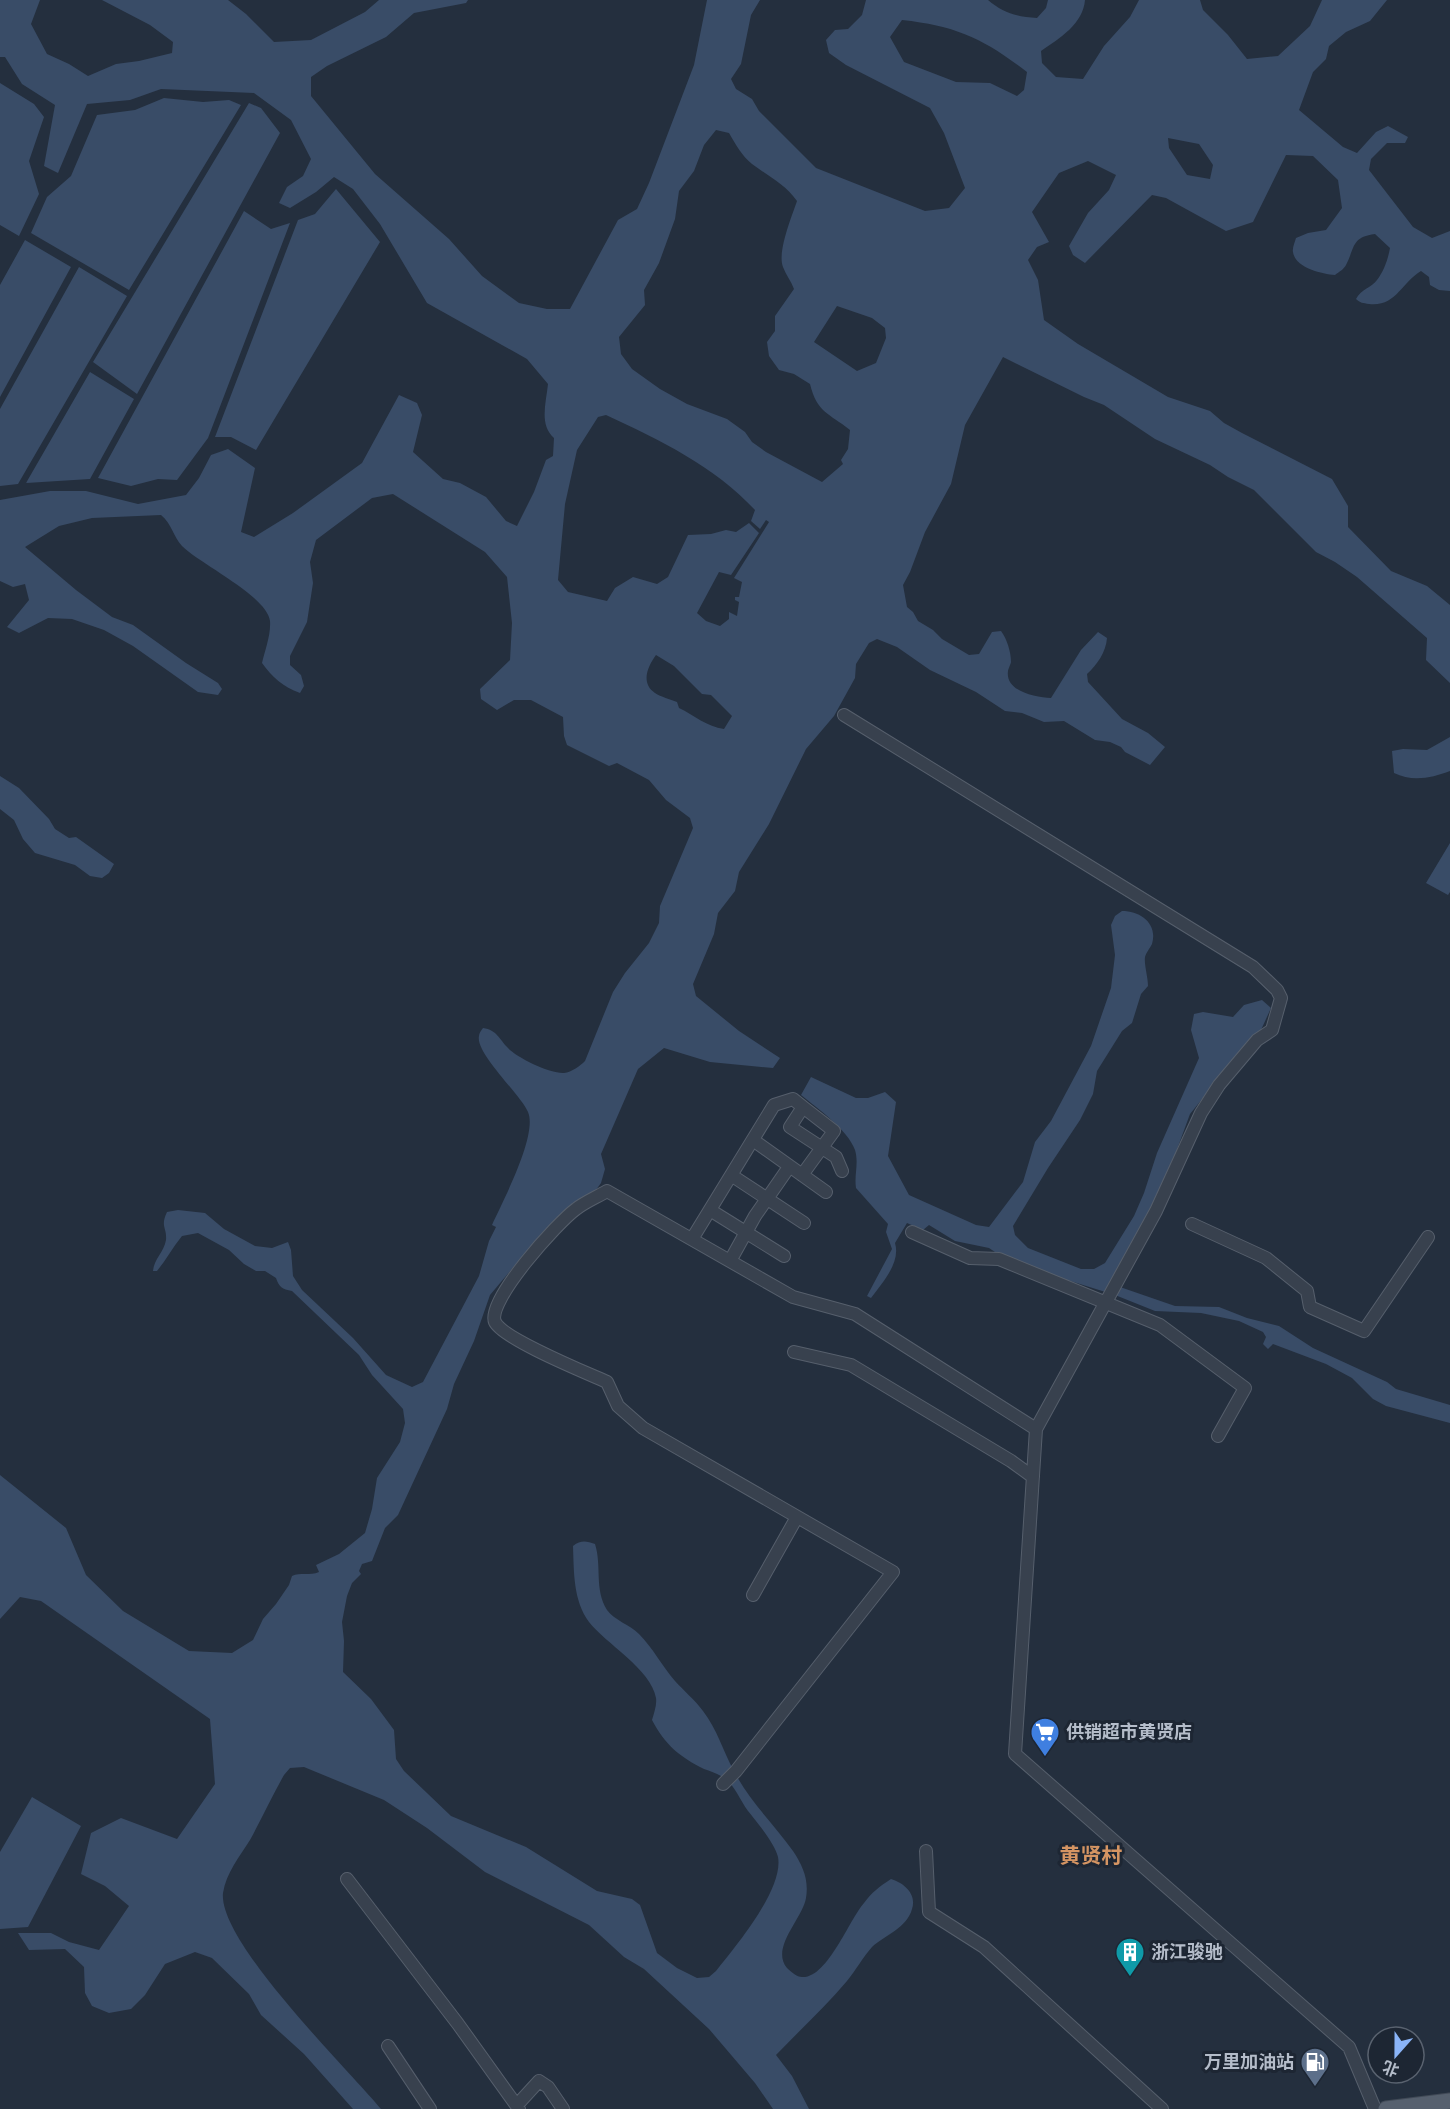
<svg xmlns="http://www.w3.org/2000/svg" width="1450" height="2109" font-family="Karla,'Noto Sans SC',sans-serif">
  <style>
    .water { fill: #394c67; fill-rule: evenodd }
    .lines { fill: none; stroke-linecap: round; stroke-linejoin: round }
    .minor-casing { stroke: #565f6c; stroke-width: 14 }
    .major-casing { stroke: #414a57; stroke-width: 17 }
    .minor { stroke: #38414e; stroke-width: 12 }
    .major { stroke: #56606e; stroke-width: 15 }
    .labels { text-anchor: middle; dominant-baseline: central; stroke-width: 6; stroke-linejoin: round; paint-order: stroke }
    .poi-label { font-size: 18px; font-weight: bold; fill: #b4bcc9; stroke: #1d2633; text-anchor: start }
    .quarter-label { font-size: 21px; font-weight: bold; fill: #d59563; stroke: #1d2633 }
  </style>
  <rect width="100%" height="100%" fill="#242f3e"/>
  <path class="water" d="M0,0H40L31,24L47,54L69,64L88,76L116,64L139,61L172,53L173,42L150,25L102,0H228L246,14L274,42L311,40L365,12L379,0H468L466,3L414,13L386,37L327,66L311,77V96L375,174L449,239L482,276L519,303L547,309H570L618,220L637,209L649,183L694,65L707,0H760L751,15L741,64L731,79L736,89L752,99L759,111L816,168L925,211L949,208L965,188L944,133L930,108L846,65L829,53L826,40L835,30L848,29L862,15L866,0H988C1003,13 1018,17 1037,18L1046,8L1048,0H1085C1083,24 1060,38 1041,51L1042,63L1056,77L1083,79L1104,46L1130,17L1139,0H1200L1203,10L1228,35L1247,59L1278,56L1310,26L1322,0H1387L1370,21L1346,32L1329,46L1326,59L1313,72L1299,110L1343,147L1357,153L1376,132L1388,126L1408,137L1405,143H1387L1371,159L1369,170L1413,227L1432,238L1450,231V291L1439,290L1430,285L1429,277L1421,271C1401,283 1396,307 1369,304C1363,303 1360,303 1356,299C1361,289 1371,288 1377,280C1384,271 1388,259 1390,248L1375,234C1351,237 1355,248 1346,265C1344,269 1339,272 1335,275C1322,274 1295,268 1293,252C1292,248 1295,242 1296,238L1308,233L1326,230L1342,208L1338,180L1313,156L1286,155L1253,222L1226,231L1166,198L1152,195L1085,263L1073,255L1069,246L1088,213L1109,190L1116,175L1088,161L1059,173L1032,212L1049,242L1037,247L1028,260L1038,280L1044,320L1078,344L1168,397L1210,411L1224,423L1242,433L1332,479L1348,506V527L1391,571L1427,586L1450,605V683L1426,660L1427,638L1357,577L1335,562L1316,552L1254,490L1228,477L1210,465L1155,439L1104,405L1084,397L1003,357L965,425L951,484L925,532L910,572L903,585L907,607L913,612L918,621L933,630L942,639L969,655L979,654L992,632L1001,631C1007,639 1011,652 1011,662C1011,663 1008,670 1008,671C1005,692 1036,697 1051,698L1081,650L1098,632L1107,638C1106,652 1097,665 1087,674L1088,682L1122,719L1148,733L1165,747L1150,765L1125,752L1121,747L1110,742L1095,740L1064,721L1044,722L1022,713L1005,711L976,692L930,670L897,647L877,639L869,643L856,664L855,678L834,716L806,749L769,824L739,872L735,891L718,913L714,934L693,984L696,996L739,1031L780,1058L773,1068L710,1062L664,1048L638,1069L601,1154L605,1169L601,1183L593,1194L572,1207L522,1257L490,1295L474,1341L454,1384L447,1409L398,1515L385,1528L372,1561L362,1564L359,1571L361,1574L352,1583L347,1596L342,1622L344,1641L343,1672L371,1699L394,1730L396,1759L404,1771L451,1816L526,1847L597,1891L632,1899L640,1905L657,1953L677,1968L697,1978L709,1977L716,1971C735,1947 784,1889 778,1857C775,1844 757,1822 748,1811C739,1799 735,1784 721,1776C716,1773 710,1771 704,1769C680,1757 665,1745 652,1720C654,1713 657,1705 656,1698C651,1669 605,1643 589,1622C573,1600 574,1572 573,1546C581,1540 586,1541 595,1544C602,1566 594,1589 607,1610C614,1620 630,1625 639,1634C653,1648 662,1666 675,1681C684,1691 695,1700 703,1711C717,1729 723,1751 734,1771C749,1801 774,1824 793,1851C803,1866 809,1880 806,1898C803,1918 770,1948 787,1968C791,1972 797,1977 802,1977C827,1979 849,1920 864,1903C871,1893 880,1886 891,1879C904,1883 917,1894 912,1909C907,1928 885,1935 872,1947C863,1957 856,1970 847,1981C825,2007 800,2030 776,2055L792,2076L809,2109H773L755,2083L709,2029L644,1969L624,1957L589,1925L485,1872L427,1828L384,1800L304,1767L290,1768L284,1775C272,1796 262,1818 250,1840C240,1856 226,1873 223,1893C218,1942 348,2069 381,2109H353L304,2054L261,2015L249,1994L212,1958L195,1952L165,1964L145,1995L131,2009L109,2013L92,2006L85,1993L84,1967L65,1949L29,1950L18,1933H51L69,1942L99,1950L129,1906L105,1886L81,1874L91,1833L121,1818L177,1839L215,1784L210,1719L41,1601L20,1597L0,1619V1475L66,1528L86,1575L123,1611L189,1651L232,1653L253,1640L263,1619L276,1604L289,1585L292,1576C300,1572 310,1576 319,1572L316,1565L339,1554L365,1533L372,1509L377,1478L400,1442L405,1423L403,1409L372,1375L359,1355L292,1291C282,1289 279,1287 276,1278L265,1271H256L244,1264L229,1250L198,1233L182,1236C173,1247 166,1260 157,1271H153C154,1259 164,1252 166,1240C167,1227 160,1227 167,1212L178,1210L205,1213L224,1229L255,1246L272,1248L288,1242L291,1250L293,1276L302,1290L353,1338L386,1375L412,1387L423,1382L479,1276L489,1241L496,1227L492,1225C502,1203 538,1135 528,1112C521,1095 475,1053 479,1036C479,1033 481,1031 483,1028C497,1030 499,1039 508,1048C517,1058 551,1074 564,1073C572,1072 580,1066 585,1061L613,992L625,973L649,943L659,923L660,906L693,828L690,818L666,800L649,780L617,763L609,766L567,745L564,736L563,717L531,700H514L497,710L481,699L480,689L510,660L512,623L507,577L485,552L393,494L372,498L316,540L310,562L313,583L307,622L290,656V665L301,675L304,686L300,693C283,687 272,677 262,663C265,650 271,635 270,621C267,596 200,564 182,546C173,536 172,524 161,515L92,518L59,526L25,547L76,590L112,617L133,625L186,663L218,683L222,689L218,695L198,692L133,646L104,630L72,619L48,618L19,633L7,627L29,600L25,584L13,587L0,581V500L50,491H86L138,504L186,495L199,478L211,455L228,449L255,468L241,532L254,537L293,513L362,463L399,395L417,403L422,415L413,452L443,479L460,483L486,497L506,521L517,526L534,492L546,460L553,456L554,438C539,425 546,403 548,384L527,359L427,303L380,224L353,189L334,177L316,192L290,208L279,203L287,187L303,176L311,159L291,120L254,93L161,89L130,100L87,104L58,173L44,166L55,105L22,84L5,57H0ZM902,20C957,26 984,39 1027,72L1024,90L1017,96L990,83L956,82L904,62L890,37ZM716,130L729,133C736,145 742,156 752,164C768,176 785,184 797,201C792,216 777,252 783,267C786,275 791,281 794,289L775,316V331L767,342L769,356L779,370L794,374L810,384C817,413 829,413 850,430L848,449L841,460L843,464L822,482L766,452L752,442L745,432L727,419L687,404L660,389L632,369L621,354L619,337L645,305L644,290L659,263L675,219L679,191L694,171L704,145ZM1168,138L1199,144L1213,165L1210,179L1187,175L1169,148ZM837,306L872,318L885,328L886,338L876,363L857,371L814,342ZM606,415C660,440 714,466 755,510L751,521L760,529L766,520L769,522L734,578L742,582L739,597H735V600L739,602L737,616L729,612V619L720,626L706,621L697,613L719,572L731,575L759,533L749,523L736,532L726,530L711,534L688,535L668,577L657,584L633,577L615,588L607,601L568,592L558,580L565,504L577,450L598,417ZM656,655L674,666L702,694L711,695L732,716L724,729C707,727 694,715 679,708L677,702C670,699 661,697 655,693C640,683 648,666 656,655Z
    M0,83L34,104L44,117L29,161L39,194L19,236L0,225Z
    M164,98L203,102L229,100L241,105L129,290L31,233L47,197L71,176L97,115L135,110Z
    M249,103L261,108L280,133L137,394L93,362Z
    M336,189L380,242L256,450L231,437H215L298,220L315,214Z
    M244,211L271,229L290,223L208,438L177,480L158,479L131,486L98,478Z
    M25,240L71,267L0,397V285Z
    M79,267L127,296L18,484L0,486V409Z
    M90,372L134,399L90,479L26,483Z
    M1450,737V771C1432,778 1412,782 1394,773L1392,751L1403,749L1427,750Z
    M0,776L19,788L49,819L55,829L69,838L76,837L114,864L109,873L102,878L90,876L75,865L35,853L23,839L14,820L0,809Z
    M1450,843V892L1448,895L1426,883Z
    M1122,911C1141,911 1158,924 1152,944C1150,948 1146,953 1145,957C1144,965 1148,977 1148,986L1141,994L1132,1023L1122,1031L1097,1071L1093,1094L1080,1120L1048,1168L1013,1226L1015,1235L1028,1248L1081,1269H1094L1105,1263L1134,1216L1144,1193L1157,1153L1199,1058L1191,1030L1194,1014L1203,1012L1233,1017L1244,1005L1262,1000L1271,1008L1261,1030L1249,1041L1190,1114L1165,1182L1120,1287L1175,1306L1219,1307L1247,1318L1279,1326L1313,1348L1387,1382L1396,1389L1450,1405V1423L1386,1406L1373,1399L1352,1378L1326,1364L1273,1344L1268,1349L1263,1344L1266,1337L1263,1332L1239,1321L1201,1313L1155,1311L1115,1295L1032,1269L1004,1258L989,1248L955,1241L929,1225L923,1230L907,1223L895,1243C901,1263 882,1283 871,1298L867,1296L892,1249L886,1232L888,1224L856,1188C854,1175 859,1163 855,1150C848,1130 817,1108 801,1095L811,1077L856,1098H868L885,1092L896,1102L888,1156L909,1195L976,1225L989,1227L1023,1182L1035,1142L1051,1121L1091,1046L1111,988L1115,955L1111,925L1115,916Z
    M32,1797L81,1826L28,1927L0,1929V1852Z"/>
  <g class="lines">
    <g class="minor-casing">
      <path id="minor" d="M844,715L1253,967L1277,990L1281,998L1272,1030L1257,1040L1219,1085L1201,1113L1156,1211L1036,1429L1015,1754L1349,2047L1375,2109
        M753,1140L826,1192
        M731,1175L804,1223
        M802,1175L834,1131L803,1107L790,1127L836,1157L842,1171
        M710,1210L784,1256
        M1192,1224L1266,1258L1307,1291L1310,1307L1364,1331L1428,1237
        M912,1232L970,1258L999,1259L1160,1325L1245,1388L1218,1436
        M692,1239L774,1105L793,1099L803,1107
        M730,1261L755,1216L789,1167
        M794,1352L851,1365L1011,1461L1033,1477
        M753,1595L797,1517
        M723,1784L736,1771L893,1572L643,1428L618,1406L607,1382C587,1373 503,1339 495,1322C486,1301 558,1222 576,1209C585,1202 597,1197 607,1191L793,1297L855,1314L1036,1429
        M926,1851L929,1912L984,1947L1162,2109
        M347,1879L458,2024L519,2109
        M388,2046L430,2109
        M517,2105L539,2081L548,2087L563,2109"/>
    </g>
    <g class="major-casing">
      <path id="major" d="M1386,2109L1450,2101"/>
    </g>
    <use href="#minor" class="minor"/>
    <use href="#major" class="major"/>
  </g>
  <defs>
    <g id="supermarket-pin" transform="scale(1.5)"><path d="M0 17L-7.5 6A9.5 9.5 0 1 1 7.5 6Z" fill="#3f7fe0" stroke="#1d2633"/><path d="M-6-5.5h2.5l.6 2H6L4.5 2H-2.5L-4.4-4H-6ZM-1.5 3.2a1.3 1.3 0 1 0 .1 0ZM3 3.2a1.3 1.3 0 1 0 .1 0Z" fill="#fff"/></g>
    <g id="building-pin" transform="scale(1.5)"><path d="M0 17L-7.5 6A9.5 9.5 0 1 1 7.5 6Z" fill="#0f9aa8" stroke="#1d2633"/><path d="M-4-6H4V6H1V3H-1V6H-4ZM-2.5-4.3h1.7v1.8h-1.7ZM.8-4.3h1.7v1.8H.8ZM-2.5-1h1.7V.8h-1.7ZM.8-1h1.7V.8H.8Z" fill="#fff"/></g>
    <g id="fuel-pin" transform="scale(1.5)"><path d="M0 17L-7.5 6A9.5 9.5 0 1 1 7.5 6Z" fill="#5c6f8a" stroke="#1d2633"/><path d="M-5.5-6h7V0h2V4h1.3V-2.5L3-4.5l.8-.8L6-3V5H2.5V1h-1V6h-7ZM-4.2-4.7v3.2H.2V-4.7Z" fill="#fff"/></g>
  </defs>
  <g fill-rule="evenodd">
    <use href="#supermarket-pin" x="1045" y="1732"/>
    <use href="#building-pin" x="1130" y="1952"/>
    <use href="#fuel-pin" x="1315" y="2062"/>
  </g>
  <g class="labels">
    <g class="poi-label">
      <text x="1066" y="1732">供销超市黄贤店</text>
      <text x="1151" y="1952">浙江骏驰</text>
      <text x="1294" y="2062" text-anchor="end">万里加油站</text>
    </g>
    <g class="quarter-label">
      <text x="1091" y="1856">黄贤村</text>
    </g>
  </g>
  <g transform="translate(1396 2055) rotate(201)"><circle r="28" fill="#1d2633" stroke="#59626f" stroke-width="1.5"/>
  <path d="M0-4.5L10 22L0 15L-10 22Z" fill="#8ab4f8"/>
  <text y="-9" font-size="16" font-weight="bold" text-anchor="middle" fill="#b4bcc9">北</text>
  </g>
</svg>
